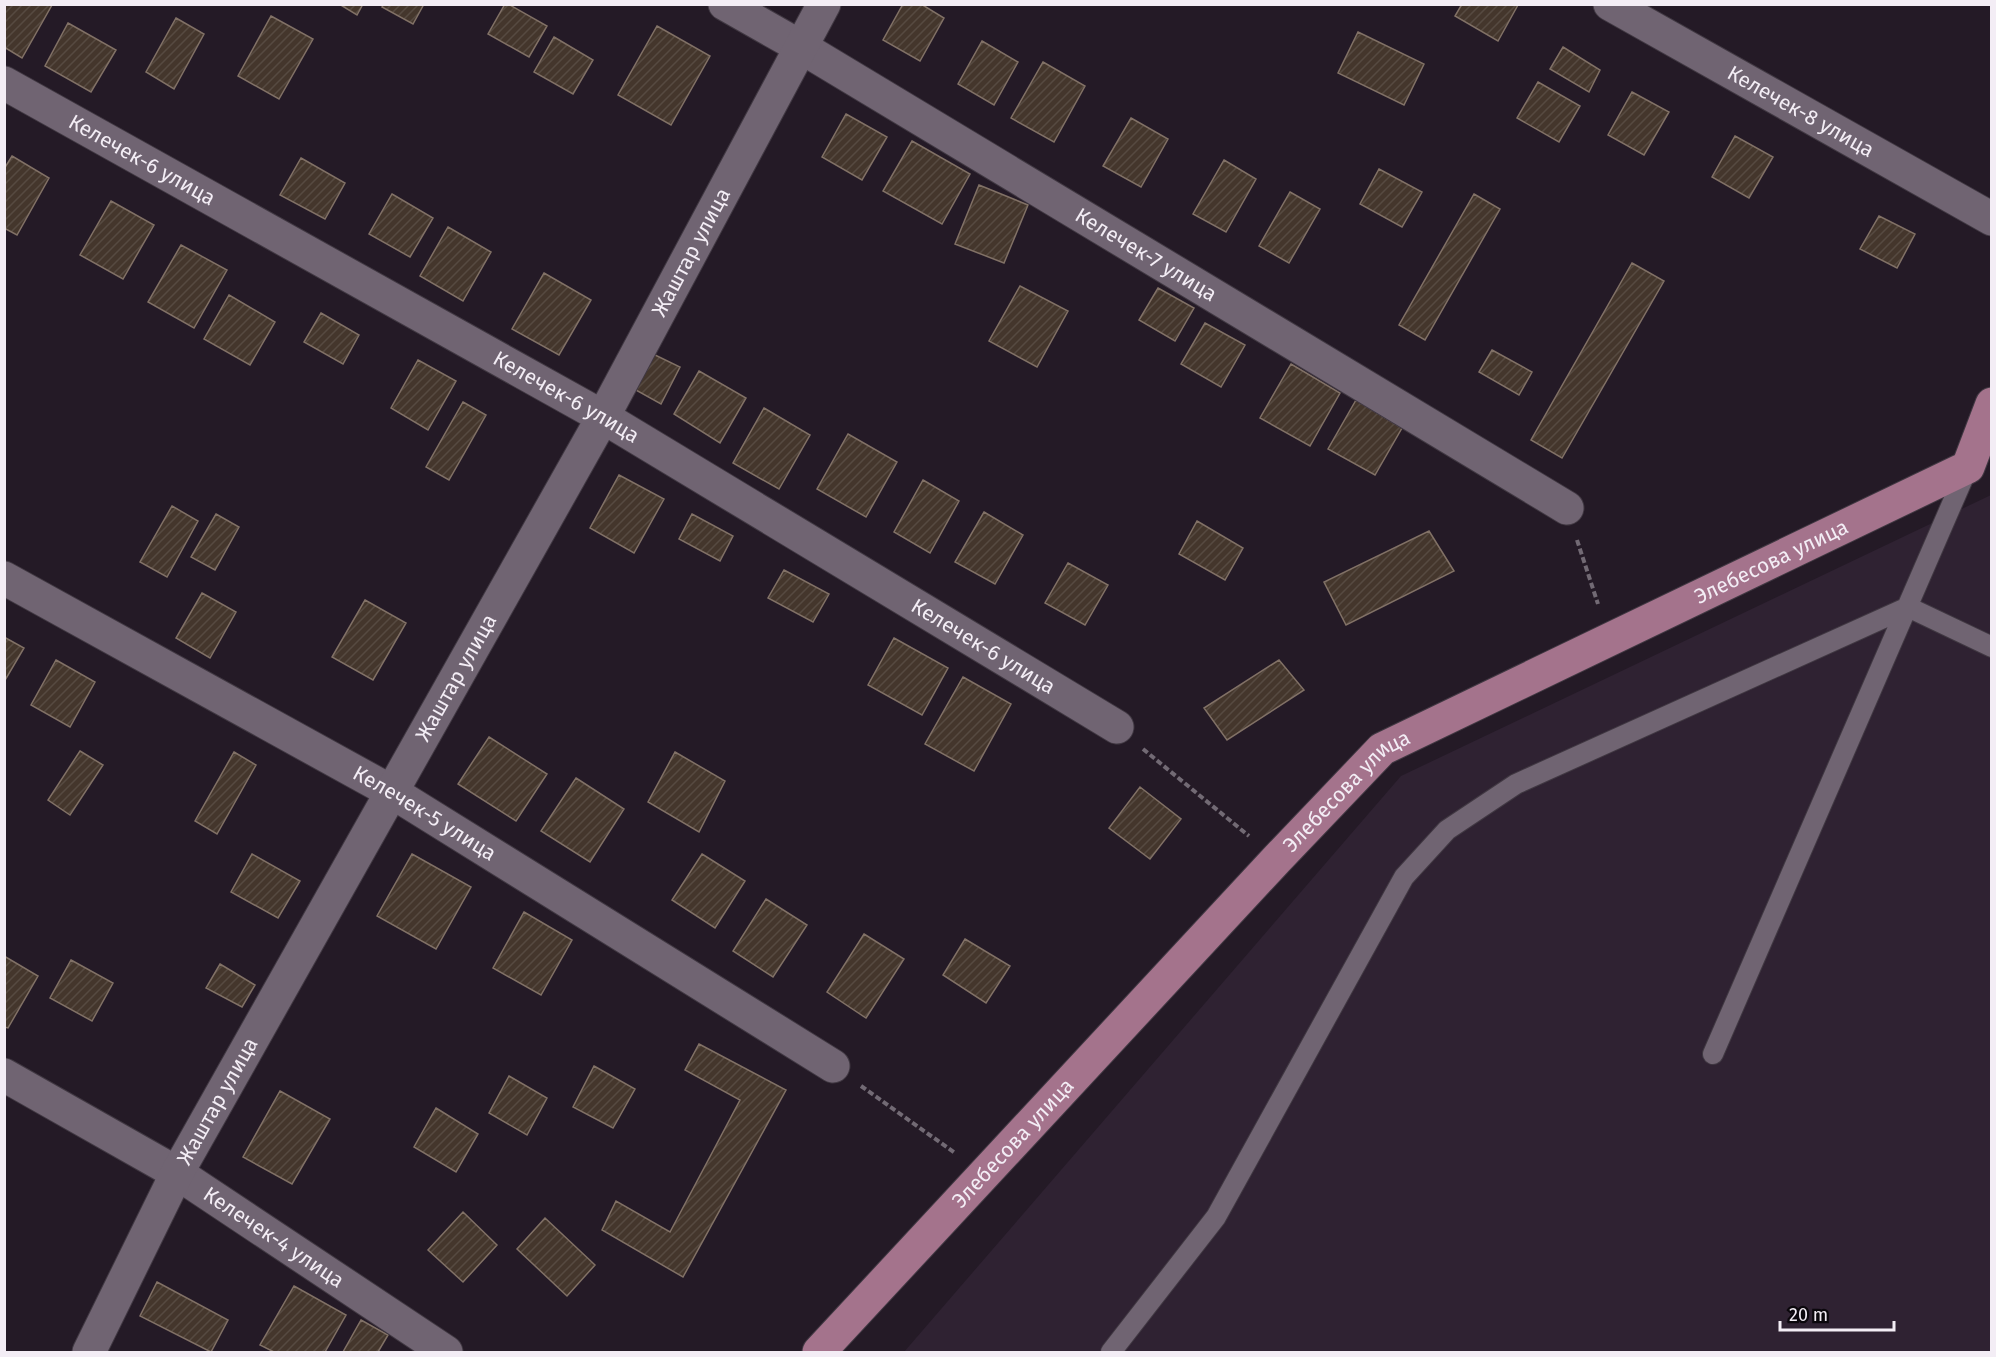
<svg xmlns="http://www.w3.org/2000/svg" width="1996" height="1357" font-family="'Fira Sans',sans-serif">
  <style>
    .built { fill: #2f2232 }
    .building { fill: url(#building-hatch); stroke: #817166; stroke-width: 1.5 }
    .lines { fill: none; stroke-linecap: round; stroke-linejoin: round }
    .service-casing { stroke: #403842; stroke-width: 22 }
    .minor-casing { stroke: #403842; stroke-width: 35 }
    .primary-casing { stroke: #403842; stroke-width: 35 }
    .path { stroke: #726a74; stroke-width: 4; stroke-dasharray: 6 3; stroke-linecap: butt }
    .service { stroke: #706472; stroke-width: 20 }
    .minor { stroke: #706472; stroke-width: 33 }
    .primary { stroke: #a4738c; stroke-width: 33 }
    .labels { text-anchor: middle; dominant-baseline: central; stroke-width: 4.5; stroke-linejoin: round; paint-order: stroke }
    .street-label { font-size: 21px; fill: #f3edf5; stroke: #0b070c }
  </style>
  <defs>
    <pattern id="building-hatch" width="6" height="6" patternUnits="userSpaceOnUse" patternTransform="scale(1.5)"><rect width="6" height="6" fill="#44362c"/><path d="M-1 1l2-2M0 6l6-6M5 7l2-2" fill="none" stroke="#564a41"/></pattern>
  </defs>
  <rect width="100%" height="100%" fill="#241a26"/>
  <path class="built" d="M1991,495V1352H904L1401,776Z"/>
  <path class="building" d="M4,4L52,5L22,58L4,47Z
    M339,4H363L357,15Z
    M384,4H424L413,24L382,7Z
    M505,4H508L547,26L529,57L488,34Z
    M903,4H921L944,18L920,61L883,40Z
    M1462,4H1517L1518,5L1498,41L1455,16Z
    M271,16L313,39L279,99L238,76Z
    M176,18L204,34L174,89L146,72Z
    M68,23L116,50L91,92L45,66Z
    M657,26L710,56L671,125L618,95Z
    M1358,32L1424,64L1404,105L1338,73Z
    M554,37L593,60L573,94L534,72Z
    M982,41L1018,62L994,105L958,84Z
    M1563,47L1600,70L1589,92L1550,69Z
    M1043,62L1085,86L1054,142L1011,118Z
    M1538,82L1580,106L1559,142L1517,118Z
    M1632,92L1669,112L1644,155L1608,135Z
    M846,114L887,137L862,180L822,157Z
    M1131,118L1168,139L1141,187L1103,166Z
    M1735,136L1773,157L1749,198L1712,177Z
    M912,141L970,174L942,224L883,191Z
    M12,156L49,178L17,235L4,228V169Z
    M301,158L345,183L325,219L280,195Z
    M1224,160L1256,179L1226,232L1193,214Z
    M1379,169L1422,192L1402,227L1360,204Z
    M979,185L1028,205L1004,263L955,244Z
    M1290,192L1320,209L1289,263L1259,246Z
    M392,194L433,218L410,257L369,234Z
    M1474,194L1500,209L1425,340L1399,325Z
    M111,201L154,225L123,279L80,255Z
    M1879,216L1915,234L1897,268L1860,249Z
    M448,227L491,252L463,301L420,276Z
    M181,245L227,270L194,328L148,302Z
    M1632,263L1664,281L1562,458L1531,440Z
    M544,273L591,300L559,355L512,329Z
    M1020,286L1068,311L1037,367L989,341Z
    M1158,288L1194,308L1175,341L1139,320Z
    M229,295L275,322L250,365L204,339Z
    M321,313L359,335L343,364L304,342Z
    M1205,323L1245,345L1221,387L1181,364Z
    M1492,350L1532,372L1519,395L1479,372Z
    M653,354L680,367L661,404L634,389Z
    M418,360L456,381L428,430L391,408Z
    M1291,364L1340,393L1310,446L1260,418Z
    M699,371L746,398L720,443L674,414Z
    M1356,400L1402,428L1375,475L1328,449Z
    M463,402L486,415L449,480L426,467Z
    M764,408L810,435L779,489L733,463Z
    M848,434L897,462L866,517L817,489Z
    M619,475L664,499L634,553L590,528Z
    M923,480L959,501L930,553L894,532Z
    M172,506L198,521L167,577L140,562Z
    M984,512L1023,535L995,584L955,562Z
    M216,514L239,527L215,570L191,557Z
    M692,514L733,536L720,561L679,539Z
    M1197,521L1243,548L1225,580L1179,554Z
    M1429,531L1454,571L1346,625L1324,582Z
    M1068,563L1108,585L1085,625L1045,603Z
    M784,570L829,594L813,622L768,598Z
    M202,593L236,612L210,658L176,638Z
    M365,600L406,623L373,680L332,657Z
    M4,637L24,648L4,682Z
    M894,638L948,668L922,715L868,685Z
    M56,660L95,682L70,727L31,705Z
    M1279,660L1304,690L1227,740L1204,708Z
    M963,677L1011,704L974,771L925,744Z
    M489,737L547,774L516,821L458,784Z
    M80,751L103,765L70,815L48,800Z
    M234,752L256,765L217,834L195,821Z
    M675,752L725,781L699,832L648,802Z
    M576,778L624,809L590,862L541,831Z
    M1140,787L1181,819L1150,859L1109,828Z
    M252,854L300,881L278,918L231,892Z
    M412,854L471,887L436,949L377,916Z
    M702,854L745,881L715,928L672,900Z
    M766,899L807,925L773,977L733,951Z
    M524,912L572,940L541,995L493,968Z
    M864,934L904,959L866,1018L827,992Z
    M965,939L1010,966L986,1003L943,975Z
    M4,956L38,976L8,1028L4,1027Z
    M71,960L113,983L92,1021L50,998Z
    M220,964L255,985L242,1007L206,988Z
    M699,1044L786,1090L683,1277L602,1230L616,1201L670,1232L740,1100L685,1070Z
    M594,1066L635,1089L613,1128L573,1107Z
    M509,1076L547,1098L527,1135L489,1113Z
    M280,1091L330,1119L292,1184L243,1157Z
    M436,1108L478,1134L456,1172L414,1147Z
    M463,1212L497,1245L463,1282L428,1250Z
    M545,1218L595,1265L567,1296L517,1249Z
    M157,1282L228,1320L211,1352L140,1316Z
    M294,1286L346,1315L325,1352H274L260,1345Z
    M361,1320L388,1335L378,1352H343Z"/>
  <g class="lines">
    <g class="service-casing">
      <path id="service" d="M1713,1054L1968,467
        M1111,1352L1216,1217L1404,877L1447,830L1516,784L1908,607L1992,647"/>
    </g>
    <g class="minor-casing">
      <g id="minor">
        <path id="s1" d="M725,4L801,47L1567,508"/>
        <path id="s2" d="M1610,4L1992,219"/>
        <path id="s3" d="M4,83L603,417L1117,727"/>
        <path id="s4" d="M4,578L392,792L833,1066"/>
        <path id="s5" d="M4,1075L177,1173L446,1352"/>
        <path id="s6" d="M89,1352L177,1173L603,417L824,4"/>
      </g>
    </g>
    <g class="primary-casing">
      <g id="primary">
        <path id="s7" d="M819,1352L1277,859L1382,749L1968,467L1992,404"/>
      </g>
    </g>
    <path class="path" d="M1577,540L1598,604
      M1143,749L1249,836
      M861,1086L955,1153"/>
    <use href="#service" class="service"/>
    <use href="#minor" class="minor"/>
    <use href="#primary" class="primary"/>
  </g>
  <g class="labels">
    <g class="street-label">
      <text stroke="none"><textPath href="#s2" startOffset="219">Келечек-8 улица</textPath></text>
      <text stroke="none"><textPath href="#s3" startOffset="158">Келечек-6 улица</textPath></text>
      <text stroke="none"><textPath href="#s6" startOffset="1254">Жаштар улица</textPath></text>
      <text stroke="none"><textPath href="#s1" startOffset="490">Келечек-7 улица</textPath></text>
      <text stroke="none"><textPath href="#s3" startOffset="644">Келечек-6 улица</textPath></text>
      <text stroke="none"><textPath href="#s7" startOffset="1257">Элебесова улица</textPath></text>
      <text stroke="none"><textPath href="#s3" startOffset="1130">Келечек-6 улица</textPath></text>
      <text stroke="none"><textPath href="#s6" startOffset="768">Жаштар улица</textPath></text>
      <text stroke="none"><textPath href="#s7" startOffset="771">Элебесова улица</textPath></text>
      <text stroke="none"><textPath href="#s4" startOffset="482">Келечек-5 улица</textPath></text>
      <text stroke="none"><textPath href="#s6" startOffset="282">Жаштар улица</textPath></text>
      <text stroke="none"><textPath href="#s7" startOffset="285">Элебесова улица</textPath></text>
      <text stroke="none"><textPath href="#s5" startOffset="315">Келечек-4 улица</textPath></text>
    </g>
  </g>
  <rect width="1996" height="1357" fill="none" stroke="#f3edf5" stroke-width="12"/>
  <path d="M1780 1321v9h114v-9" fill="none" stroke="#f3edf5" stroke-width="3"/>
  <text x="1789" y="1321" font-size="18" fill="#f3edf5" stroke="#0b070c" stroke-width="4.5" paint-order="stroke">20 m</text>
</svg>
